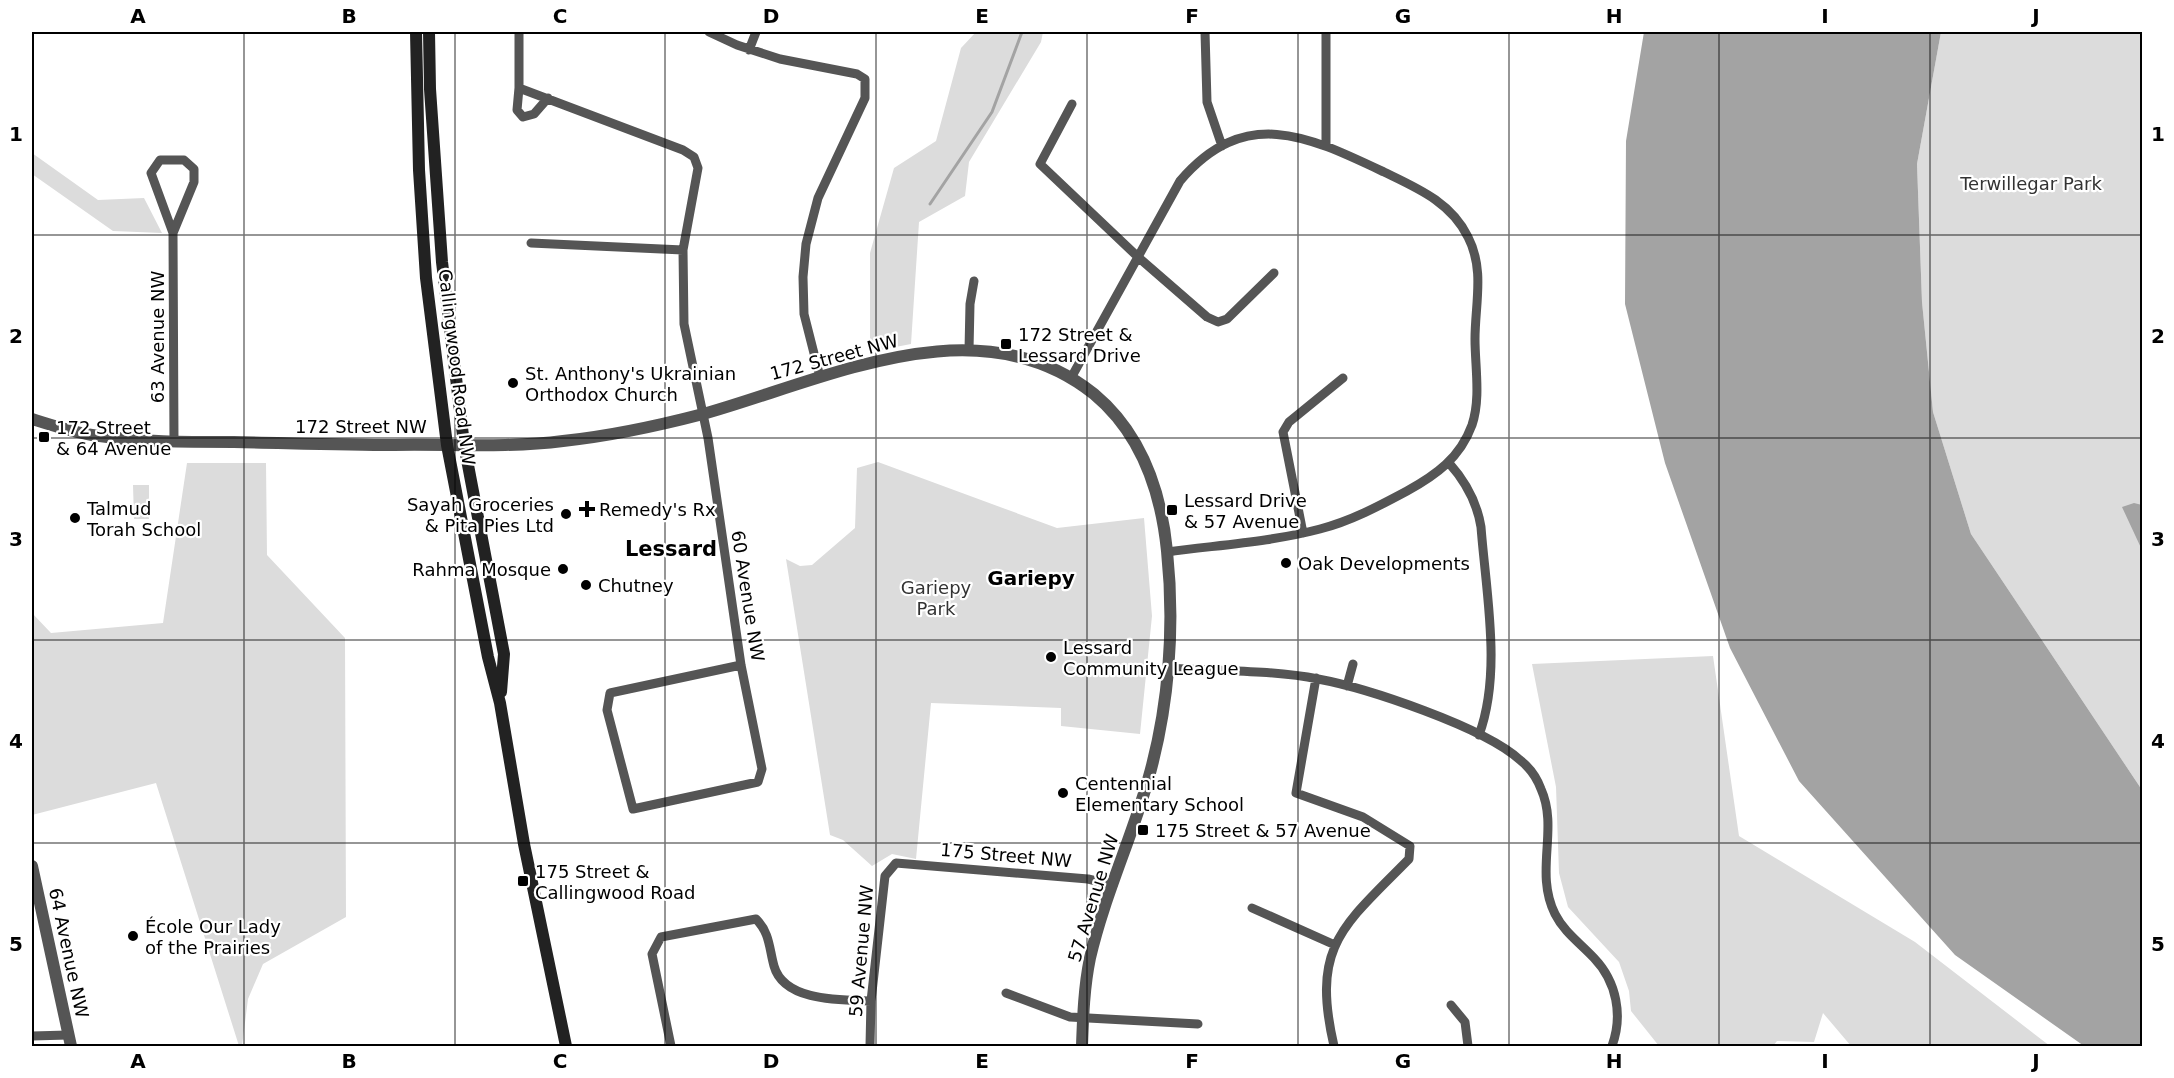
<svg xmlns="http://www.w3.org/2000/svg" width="2174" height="1078" font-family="'DejaVu Sans',sans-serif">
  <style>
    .green { fill: #dcdcdc }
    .water { fill: #a3a3a3 }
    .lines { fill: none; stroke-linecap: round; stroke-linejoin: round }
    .stream { stroke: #a3a3a3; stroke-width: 3 }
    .minor { stroke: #555; stroke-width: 9 }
    .tertiary { stroke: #555; stroke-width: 12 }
    .secondary { stroke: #222; stroke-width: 12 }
    .grid { fill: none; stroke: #000; stroke-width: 1.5; stroke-opacity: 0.55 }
    .poi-dot { fill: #000; stroke: #fff; stroke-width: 2 }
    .labels { text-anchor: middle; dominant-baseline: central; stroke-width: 4.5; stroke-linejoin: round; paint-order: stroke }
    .park-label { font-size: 18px; fill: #333; stroke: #fff }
    .poi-label { font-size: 18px; fill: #000; stroke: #fff; text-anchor: start }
    .street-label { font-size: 18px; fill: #000; stroke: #fff }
    .neighbourhood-label { font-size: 20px; font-weight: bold; fill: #000; stroke: #fff }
    .quarter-label { font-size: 21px; font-weight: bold; fill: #000; stroke: #fff }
    .neatline { fill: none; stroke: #000; stroke-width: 2 }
    .grid-label { font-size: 20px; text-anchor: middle; font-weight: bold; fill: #000 }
  </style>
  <rect width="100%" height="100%" fill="#fff"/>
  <path class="green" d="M976,32H1043L1041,42L969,162L965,196L919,222L911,344L870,352V253L894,168L936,141L961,48Z
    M1941,32H2142V790L1971,534L1933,412L1922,302L1917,164Z
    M32,153L98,200L144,198L162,233L113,231L32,174Z
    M878,462L1057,528L1144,518L1152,616L1140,734L1061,726V708L931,703L916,859L892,854L872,866L843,840L830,835L786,559L800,566L812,565L855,528L857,468Z
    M187,463H266L267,555L345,638L346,917L263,964L248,999L242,1046H239L156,783L32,815V613L51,633L163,623Z
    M133,485H149V519H134Z
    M1713,656L1739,836L1915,942L2050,1046H1851L1823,1013L1814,1042L1777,1041L1773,1046H1659L1631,1011L1629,991L1619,962L1568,907L1559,873L1556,787L1532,664Z"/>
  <path class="water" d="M1644,32H1941L1917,164L1922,302L1933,412L1971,534L2142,790V1046H2084L1955,955L1799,781L1730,648L1665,463L1625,304L1626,141Z
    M2134,503L2142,505V550L2122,507Z"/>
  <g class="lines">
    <path class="stream" d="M930,204L992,112L1022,32"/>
    <path class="minor" d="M519,32V88L683,150L694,157L698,168L683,250L684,324L708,438L741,665L762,769L758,782L633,809L607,710L610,693L741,665
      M709,32L737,45L780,59L857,74L865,79V98L818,198L806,244L803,277L804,314L820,377
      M1205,32L1207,102L1222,146
      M1326,32V145
      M749,50L756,32
      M519,88L517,110L523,117L534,114L548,98
      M1072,104L1040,164L1138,257L1207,317L1218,322L1227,319L1274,273
      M160,160H184L194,169V182L173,233L151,173Z
      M173,233L174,441
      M531,243L683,250
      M969,350L970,304L974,281
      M1071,378L1180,181C1245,105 1308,136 1384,172C1417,188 1451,202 1468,237C1485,270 1475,304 1475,339C1475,367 1481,398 1472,425C1460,458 1436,475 1407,491C1379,506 1351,521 1320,529C1271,542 1218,545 1167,552
      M1449,463C1466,482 1477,502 1481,527C1486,593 1502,673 1479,735
      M1303,533L1283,432L1289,422L1343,378
      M1168,668C1215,671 1273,670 1318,679C1367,688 1484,727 1520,760C1529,767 1537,778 1541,789C1559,829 1534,872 1555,914C1564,932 1580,943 1594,958C1617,982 1623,1016 1612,1046
      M1316,678L1296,793L1363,817L1410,846L1409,859C1342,927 1311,946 1334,1046
      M1347,686L1353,664
      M1252,908L1335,945
      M1006,993L1070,1017L1198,1024
      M1451,1005L1465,1022L1468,1046
      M32,1036L68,1035
      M671,1046L652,954L661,937L756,919C770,933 769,948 774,966C784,1002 842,1000 871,1001
      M870,1046L871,1001L885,876L896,863L1088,879L1113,885"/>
    <path class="tertiary" d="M32,419C51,425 72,432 92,435C139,442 187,442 234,442C287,443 341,445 394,445C450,444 508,448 563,441C610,436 657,426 703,414C825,380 978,301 1094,394C1142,434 1161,491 1167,551C1175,627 1169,707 1148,780C1131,840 1104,897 1090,958C1084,987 1083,1017 1082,1046
      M32,866L71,1046"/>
    <path class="secondary" d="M416,32L419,170L426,278L447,445L488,657L500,703L524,844L566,1046
      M429,32L430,89L442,262L464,444L504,654L501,692"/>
  </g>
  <path class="grid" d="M244,32V1046M455,32V1046M665,32V1046M876,32V1046M1087,32V1046M1298,32V1046M1509,32V1046M1719,32V1046M1930,32V1046M32,235H2142M32,438H2142M32,640H2142M32,843H2142"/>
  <g class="poi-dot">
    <rect x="1000" y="338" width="12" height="12" rx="3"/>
    <circle cx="513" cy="383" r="6"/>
    <rect x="38" y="431" width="12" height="12" rx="3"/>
    <path d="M584 500h6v6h6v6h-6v6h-6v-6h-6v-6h6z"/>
    <rect x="1166" y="504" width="12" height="12" rx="3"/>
    <circle cx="566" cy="514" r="6"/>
    <circle cx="75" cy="518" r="6"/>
    <circle cx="1286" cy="563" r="6"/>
    <circle cx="563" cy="569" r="6"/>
    <circle cx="586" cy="585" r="6"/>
    <circle cx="1051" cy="657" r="6"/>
    <circle cx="1063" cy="793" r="6"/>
    <rect x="1137" y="824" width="12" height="12" rx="3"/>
    <rect x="517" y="875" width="12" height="12" rx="3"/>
    <circle cx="133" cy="936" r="6"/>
  </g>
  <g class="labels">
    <g class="park-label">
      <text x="2031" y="183">Terwillegar Park</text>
      <text x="936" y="587">Gariepy<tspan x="936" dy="21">Park</tspan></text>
    </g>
    <g class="poi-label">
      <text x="1018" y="334">172 Street &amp;<tspan x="1018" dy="21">Lessard Drive</tspan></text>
      <text x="525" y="373">St. Anthony's Ukrainian<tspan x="525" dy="21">Orthodox Church</tspan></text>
      <text x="56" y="427">172 Street<tspan x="56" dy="21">&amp; 64 Avenue</tspan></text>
      <text x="1184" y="500">Lessard Drive<tspan x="1184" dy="21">&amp; 57 Avenue</tspan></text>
      <text x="554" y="504" text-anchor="end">Sayah Groceries<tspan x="554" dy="21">&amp; Pita Pies Ltd</tspan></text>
      <text x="87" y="508">Talmud<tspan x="87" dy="21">Torah School</tspan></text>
      <text x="599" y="509">Remedy's Rx</text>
      <text x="1298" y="563">Oak Developments</text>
      <text x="551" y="569" text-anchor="end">Rahma Mosque</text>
      <text x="598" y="585">Chutney</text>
      <text x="1063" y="647">Lessard<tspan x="1063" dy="21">Community League</tspan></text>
      <text x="1075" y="783">Centennial<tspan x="1075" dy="21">Elementary School</tspan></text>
      <text x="1155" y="830">175 Street &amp; 57 Avenue</text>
      <text x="535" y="871">175 Street &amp;<tspan x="535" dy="21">Callingwood Road</tspan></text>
      <text x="145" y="926">École Our Lady<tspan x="145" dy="21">of the Prairies</tspan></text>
    </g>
    <g class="street-label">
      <text transform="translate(157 337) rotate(-90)">63 Avenue NW</text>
      <text transform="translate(834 357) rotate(-15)">172 Street NW</text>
      <text transform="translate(457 367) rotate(83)">Callingwood Road NW</text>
      <text x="361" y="426">172 Street NW</text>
      <text transform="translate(748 596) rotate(81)">60 Avenue NW</text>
      <text transform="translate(1006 855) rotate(5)">175 Street NW</text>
      <text transform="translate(1093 898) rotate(-73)">57 Avenue NW</text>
      <text transform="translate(861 951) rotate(-85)">59 Avenue NW</text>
      <text transform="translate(69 953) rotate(78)">64 Avenue NW</text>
    </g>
    <g class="neighbourhood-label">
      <text x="1031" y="578">Gariepy</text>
    </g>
    <g class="quarter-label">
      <text x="671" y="549">Lessard</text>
    </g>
  </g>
  <rect width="2174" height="1078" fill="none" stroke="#ffffff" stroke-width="66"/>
  <rect x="33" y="33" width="2108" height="1012" class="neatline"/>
  <g class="grid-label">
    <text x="138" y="23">A</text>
    <text x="349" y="23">B</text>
    <text x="560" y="23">C</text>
    <text x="771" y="23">D</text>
    <text x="982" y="23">E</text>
    <text x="1192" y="23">F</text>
    <text x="1403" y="23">G</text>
    <text x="1614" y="23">H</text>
    <text x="1825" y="23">I</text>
    <text x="2036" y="23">J</text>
    <text x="16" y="141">1</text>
    <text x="2158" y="141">1</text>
    <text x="16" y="343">2</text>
    <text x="2158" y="343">2</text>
    <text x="16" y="546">3</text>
    <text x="2158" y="546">3</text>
    <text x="16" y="748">4</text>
    <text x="2158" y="748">4</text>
    <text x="16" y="951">5</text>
    <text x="2158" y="951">5</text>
    <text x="138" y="1068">A</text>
    <text x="349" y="1068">B</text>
    <text x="560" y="1068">C</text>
    <text x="771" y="1068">D</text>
    <text x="982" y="1068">E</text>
    <text x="1192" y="1068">F</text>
    <text x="1403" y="1068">G</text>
    <text x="1614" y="1068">H</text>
    <text x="1825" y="1068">I</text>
    <text x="2036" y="1068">J</text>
  </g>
</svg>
